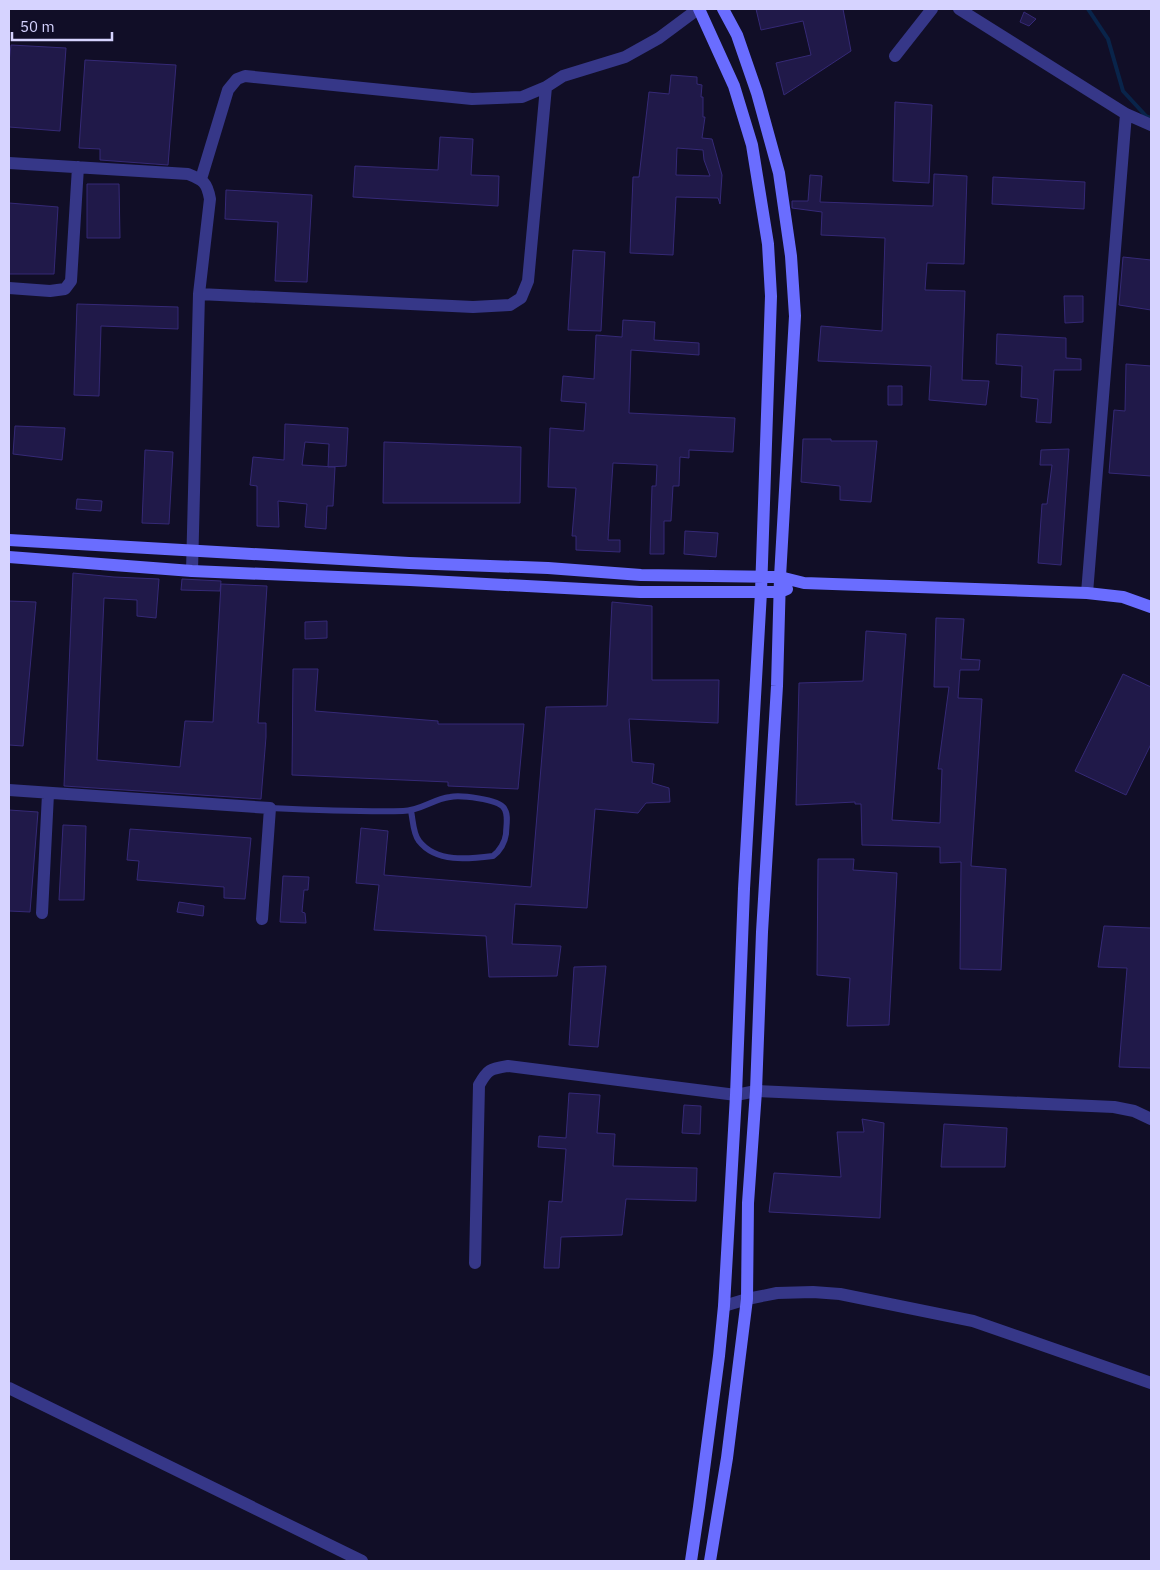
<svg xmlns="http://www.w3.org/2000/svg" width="1160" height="1570" font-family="'IBM Plex Sans',sans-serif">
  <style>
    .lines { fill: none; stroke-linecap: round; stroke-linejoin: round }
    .stream { stroke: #09244a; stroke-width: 4 }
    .building { fill: #201949; stroke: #352976; fill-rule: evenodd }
    .lane { stroke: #363788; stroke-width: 6 }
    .street { stroke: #363788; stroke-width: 12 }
    .secondary { stroke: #6a6dff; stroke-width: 12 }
  </style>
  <rect width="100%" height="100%" fill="#110e27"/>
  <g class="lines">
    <path class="stream" d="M1088,9L1108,39L1123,91L1146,116L1151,118"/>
  </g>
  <path class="building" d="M756,9H843L851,51L784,95L776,63L811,55L803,21L761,30Z
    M1024,12L1036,19L1029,26L1020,22Z
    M11,45L66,48L60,131L9,127V62Z
    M85,60L176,65L168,165L100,160V149L79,148Z
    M671,75L697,77V84L702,85L701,97H703V117H705L702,138L712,139L722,175L720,204L718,198L676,197L673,255L630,253L633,177H639L649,92L669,94ZM677,148L703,150L704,160L710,176L676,175Z
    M895,102L932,105L929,183L893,181Z
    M440,137L473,139L471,175L499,176L498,206L353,197L355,166L438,170Z
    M934,174L967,176L964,264L927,263L925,290L965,291L962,380L989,381L986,405L929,400L931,366L818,361L821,326L882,331L885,238L821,235L822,212L792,208V201H808L810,175L822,176L820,202L933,206Z
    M993,177L1085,182L1084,209L992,204Z
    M87,184H119L120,238H87Z
    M226,190L312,195L307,282L275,281L278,222L225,219Z
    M9,203L58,207L54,274H9Z
    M573,250L605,252L601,331L568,330Z
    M1123,257L1151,260V310L1119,305Z
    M1064,296H1083V322L1065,323Z
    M77,304L178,307V329L101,326L99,396L74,395Z
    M623,320L655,322L654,340L699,343V355L631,350L629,413L735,418L733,452L689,450V458L680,457L679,486H673L671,521H664V554H650L652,486H656L657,465L613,463L608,540H620V552L576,550V536H572L576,488L548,487L550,428L584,431L586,403L561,401L563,376L594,379L596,335L622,337Z
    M997,334L1066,338V358L1081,359V370H1054L1051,423L1036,422L1038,399L1021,397L1022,366L996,364Z
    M1126,364L1151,366V476L1109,473L1114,410L1125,411Z
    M888,386H902V405H888Z
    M285,424L348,428L346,466L328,467L329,444L305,442L302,465L335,467L333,506H327L326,529L305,527L307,504L278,501L279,527L257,526V486L250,485L253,457L284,460Z
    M15,426L65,428L62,460L13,454Z
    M803,439H831V441H877L871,502L840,500V486L801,482Z
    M384,442L521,447L520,503H383Z
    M1069,449L1061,565L1038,563L1042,504H1047L1052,465H1040L1041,450Z
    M145,450L173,452L169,524L142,523Z
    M77,499L102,501L101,511L76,509Z
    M685,531L718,533L716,557L684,554Z
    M73,573L114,577L159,579L156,618L137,616V600L104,598L97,760L180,767L185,721L213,722L221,584L267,586L258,723H266V737L261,799L64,786Z
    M182,579L221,581L220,591L181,590Z
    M9,601L36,602L23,746L9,745Z
    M612,602L652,606V680H719L718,723L629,719L632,762L654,764L652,783L669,788L670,802L646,803L638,813L595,809L587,908L515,904L512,944L561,946L557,976L489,977L486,936L374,930L379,885L356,883L361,828L388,831L384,875L531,887L546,707L607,706Z
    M936,618L964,619L961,659L980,660L979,670H960L958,698L982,699L971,866L1006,869L1001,970L960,969L961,862L940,863V847L862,845L861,804H855V802L796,805L799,683L863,681L866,631L906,634L892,820L940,823L942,769H938L949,687H934Z
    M327,621V638L305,639V622Z
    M293,669H318L315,711L438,721V724H524L518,789L448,786V782L292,775Z
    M1123,674L1151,687V744L1126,795L1075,771Z
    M9,810L38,812L30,912L9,911Z
    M63,825L86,826L84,900H59Z
    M130,829L251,838L245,899L224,898V887L137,880L139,861L127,860Z
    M818,859H854L853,870L897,873L889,1025L847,1026L850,978L817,975Z
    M283,876L309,877L308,890H304L302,912L305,913L306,923L280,922Z
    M179,902L204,906L203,916L177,912Z
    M1104,926L1151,928V1068L1119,1067L1127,968L1098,967Z
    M606,966L598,1047L569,1045L574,967Z
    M569,1093L600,1095L597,1133L615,1134L613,1166L697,1168L696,1201L626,1199L622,1235L561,1237L559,1268H544L549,1201L562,1202L566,1149L538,1147L539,1136L566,1138Z
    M684,1105L701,1106L700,1134L682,1133Z
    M862,1119L884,1123L880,1218L769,1212L774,1173L841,1177L837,1132H864Z
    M944,1124L1007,1128L1005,1167H941Z"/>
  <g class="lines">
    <path class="lane" d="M270,808C314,810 358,812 403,811C420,811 433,799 450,797C460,795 498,799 504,808C509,815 506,826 506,834C505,842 500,851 493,856C469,859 436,863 419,841C413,834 413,820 411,811"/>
    <path class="street" d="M959,9L1126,114L1151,125
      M895,56L932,9
      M9,163L188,174C203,180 207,182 210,199L199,294L192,571
      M201,179L228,90L237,79L245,76L472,99L522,97L546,87L563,76L625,57L659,38L698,9
      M9,288L50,291L65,289L71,281L78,167
      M199,294L473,307L510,305L521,298L528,281L546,87
      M1087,593L1126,114
      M9,790L270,808L262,919
      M42,913L48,794
      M475,1263L479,1085C488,1069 490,1069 508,1066L736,1095L756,1091L1114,1107L1134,1111L1151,1119
      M724,1306L747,1299L777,1293L813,1292L840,1294L973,1321L1151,1383
      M9,1388L362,1561"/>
    <path class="secondary" d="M9,540L409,563L548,568L641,575L780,577L804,583L1087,593L1123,597L1151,607
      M9,557L192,571L410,580L640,592H780L787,589
      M691,1561L699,1507L719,1356L724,1306L736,1095L744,889L761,592L771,296L768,244L752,145L734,86L699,9
      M710,1561L727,1458L747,1299L748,1203L756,1091L762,932L777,686L780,577L795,316L791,256L779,173L757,93L737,35L723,9"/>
  </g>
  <rect width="1160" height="1570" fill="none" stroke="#d6d3ff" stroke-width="20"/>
  <path d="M12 32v8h100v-8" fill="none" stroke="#d6d3ff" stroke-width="2.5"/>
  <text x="20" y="32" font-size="15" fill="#d6d3ff" stroke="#110e27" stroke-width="4" paint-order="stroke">50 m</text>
</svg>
